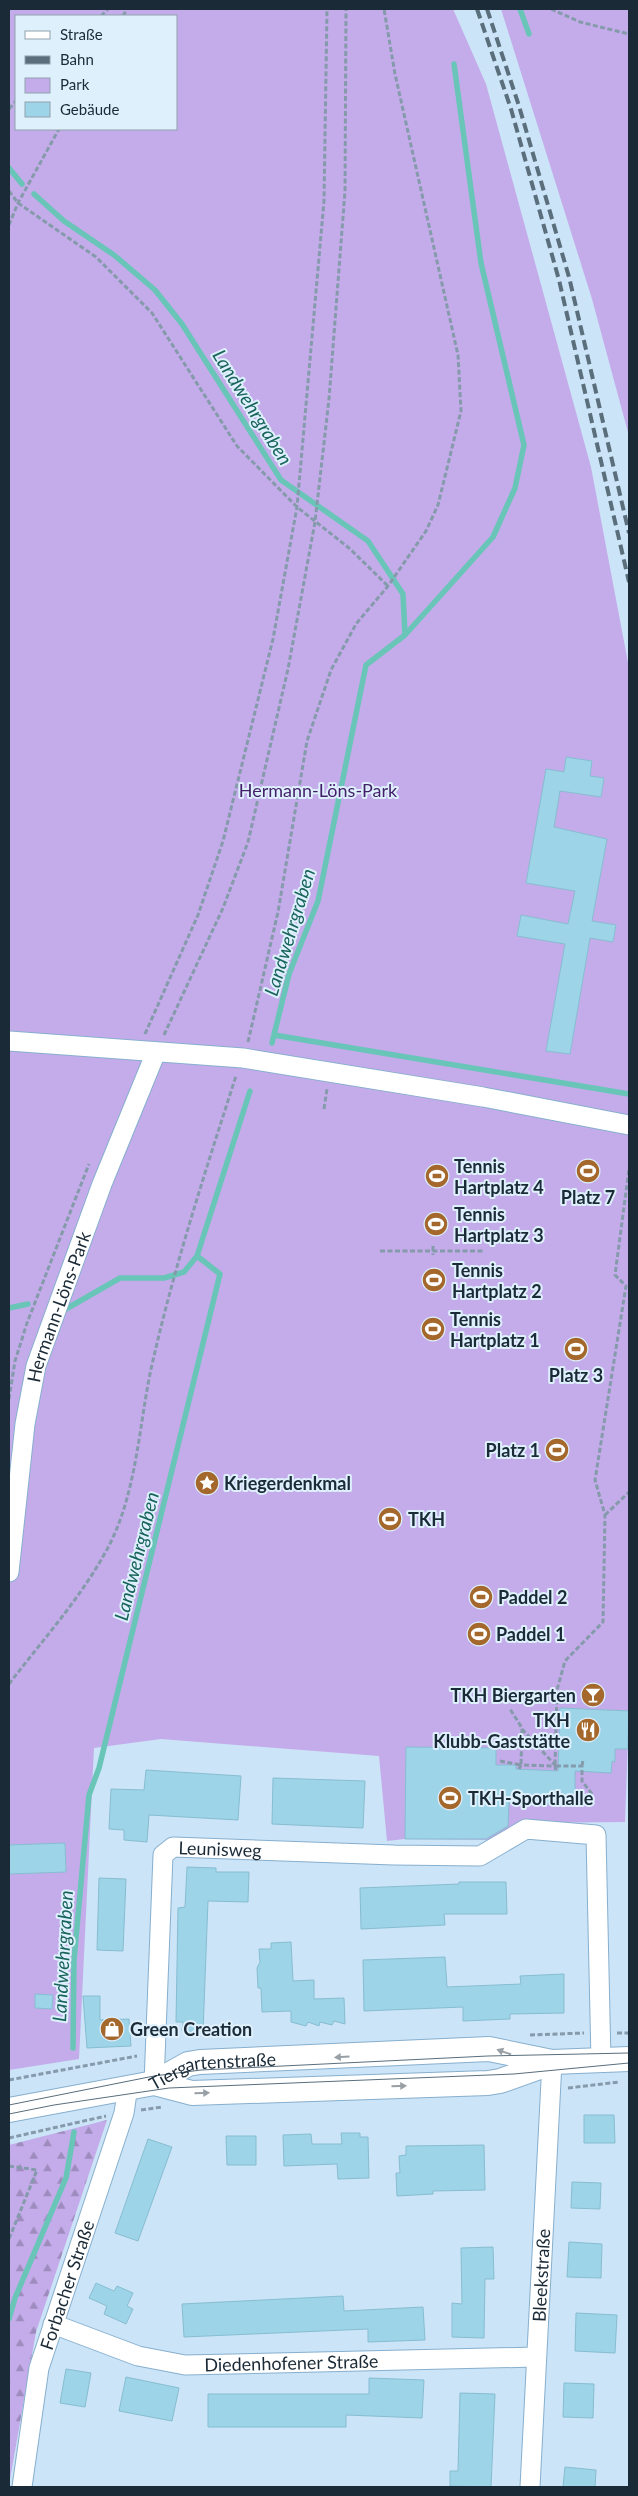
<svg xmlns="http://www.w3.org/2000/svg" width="638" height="2496" font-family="Lato,sans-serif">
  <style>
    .forest { fill: url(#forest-firs) }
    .park { fill: #c4acea; fill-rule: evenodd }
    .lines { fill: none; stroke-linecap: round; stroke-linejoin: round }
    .stream { stroke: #68c5b7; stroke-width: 5.5 }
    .building { fill: #9dd4e8; stroke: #87bdd1 }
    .minor-casing { stroke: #87afce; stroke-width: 21 }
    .major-casing { stroke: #87afce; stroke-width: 26 }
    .path { stroke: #859aab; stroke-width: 3; stroke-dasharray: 5 2.5; stroke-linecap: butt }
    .minor { stroke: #fff; stroke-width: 19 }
    .major { stroke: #fff; stroke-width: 24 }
    .tram { stroke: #5a6e7c; stroke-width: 1 }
    .rail { stroke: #5a6e7c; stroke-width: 4; stroke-dasharray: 10 5; stroke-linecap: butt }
    .oneway { fill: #989fa5 }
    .labels { text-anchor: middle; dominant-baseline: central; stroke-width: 4; stroke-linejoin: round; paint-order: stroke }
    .park-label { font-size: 18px; fill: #421f68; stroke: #dff0fd }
    .poi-label { font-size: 18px; font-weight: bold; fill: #1a2a36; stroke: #dff0fd; text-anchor: start }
    .street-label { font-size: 18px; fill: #1a2a36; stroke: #dff0fd }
    .water-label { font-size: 19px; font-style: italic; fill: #18645b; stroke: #dff0fd }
  </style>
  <defs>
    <pattern id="forest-firs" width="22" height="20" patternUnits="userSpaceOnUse" patternTransform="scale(1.25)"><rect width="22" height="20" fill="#c4acea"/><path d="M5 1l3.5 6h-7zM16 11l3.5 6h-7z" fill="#9e8cbe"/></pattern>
  </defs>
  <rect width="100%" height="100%" fill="#cbe4f7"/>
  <path class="forest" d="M107,2120L36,2332L9,2485V2145Z"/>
  <path class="park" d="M9,9H453L486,84L591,467L629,668V1712L625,1822L525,1823L495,1840L405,1839L387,1841L379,1756L161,1739L94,1748L79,2059L9,2070ZM16,16H176V129H16Z
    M501,9H629V436L592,299Z"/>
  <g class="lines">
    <path class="stream" d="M520,9L529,34
      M9,168L22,184
      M34,194L64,221L114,255L155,290L182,324L281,480L368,541L403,594L405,635L366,665L318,901L289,974L272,1043
      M405,635L493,537L515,488L524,445L481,263L454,64
      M274,1035L629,1094
      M9,1308L28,1304
      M66,1309L120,1278H164L184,1272L197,1256
      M73,2048L74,1960L89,1795L99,1768L220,1274L197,1256L250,1091
      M9,2319L15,2298L66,2178L74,2132"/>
  </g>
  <path class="building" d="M566,757L592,761L590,776L604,778L601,797L560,791L554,827L607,839L592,921L616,925L613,942L590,938L570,1054L546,1051L565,944L517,936L521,915L568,924L575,891L526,883L546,769L564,772Z
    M560,1708L629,1711L628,1749H615V1762L612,1761L611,1773L575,1771V1805L509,1803L508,1826L486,1839H405L406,1747L496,1748V1765H516V1769L558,1771Z
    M146,1770L241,1776L238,1820L149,1815L147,1842L124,1840V1830L109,1829L111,1789L144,1790Z
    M273,1778L365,1781L363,1828L272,1824Z
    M65,1843L66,1872L9,1874V1845Z
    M187,1867L216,1868V1872H249L248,1902L208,1901L203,2032L182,2031L183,2022H176L178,1908L185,1907Z
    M99,1878L126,1879L123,1951L97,1950Z
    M459,1882H506L507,1914H444L445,1925L361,1929L360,1888L459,1884Z
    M291,1942L293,1981L314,1980V1999L344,1998L345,2024L334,2021L332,2025L320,2022L319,2026L308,2022L306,2026L291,2022V2011L262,2012L261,1988H258L257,1968L260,1962L259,1949H271V1943Z
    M445,1957L447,1987L521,1984L520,1976L564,1974V2013L510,2014V2019L463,2021V2007L364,2011L363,1960Z
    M35,1994L53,1995L52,2009L35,2008Z
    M83,1996H100V2020L129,2019L131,2046L87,2048Z
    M584,2115H614L615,2143H584Z
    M341,2133H360V2137H368L369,2178L338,2179L337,2164L284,2166L283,2135L311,2134L312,2144H342Z
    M226,2136H256V2165H227Z
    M148,2139L172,2147L138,2241L115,2233Z
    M484,2145L485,2190L433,2191V2194L397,2196L396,2173H400L399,2156L406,2155V2146Z
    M572,2182L601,2183L600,2209L571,2208Z
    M569,2242L602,2244L601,2278L567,2277Z
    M493,2247L494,2279H485L484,2338L452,2337V2303L462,2304L461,2248Z
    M96,2283L114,2291L117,2286L133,2293L127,2306L133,2309L126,2324L104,2314L107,2306L89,2298Z
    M343,2296L344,2311L423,2307L425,2340L368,2342V2329L184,2337L182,2304Z
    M576,2313L617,2315L615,2353L575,2351Z
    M66,2369L91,2373L85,2407L60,2403Z
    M126,2377L179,2388L172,2421L119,2411Z
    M369,2378L424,2380L422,2418L346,2415V2427H208V2394H369Z
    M564,2383L594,2384L593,2418L563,2417Z
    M460,2393L495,2394L491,2487L450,2486V2471H458Z
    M565,2467L596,2470L595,2487H563Z"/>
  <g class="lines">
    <g class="minor-casing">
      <g id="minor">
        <path d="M9,1041L243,1058L483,1097L629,1125"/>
        <path id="s1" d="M9,1572L25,1424L36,1366L102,1184L156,1052"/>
        <path id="s2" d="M154,2083L163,1855L173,1847L394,1855L480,1856L526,1829L596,1835L601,2061"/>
        <path id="s3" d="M53,2324L138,2356L185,2365L536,2357"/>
        <path id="s4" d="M22,2487L39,2368L124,2113L128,2086"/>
        <path id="s5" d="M530,2487L552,2062"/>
      </g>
    </g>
    <g class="major-casing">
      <g id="major">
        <path d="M154,2083L192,2093L488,2083L500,2081L548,2064"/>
        <path id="s6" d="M9,2110L154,2083L188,2064L200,2062L489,2049L552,2062L629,2059"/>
      </g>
    </g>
    <path class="path" d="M551,9L580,22L629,34
      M101,16L108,9
      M123,16L127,9
      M9,109L16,101
      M9,191L18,203L96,257L152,313L237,446L297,507L349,548L388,586
      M9,225L18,203L59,129
      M145,1034L198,915L223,841L273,639L297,507L324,201L327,9
      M164,1035L223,908L248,842L288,669L315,522L329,399L345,191L346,9
      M248,1042L278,912L307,741L331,670L356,624L388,586L426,531L438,505L461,411L458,355L395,74L384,9
      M324,1109L327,1089
      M433,1246V1255
      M380,1251H485
      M9,1399L15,1361L27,1323L89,1164
      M605,1515L629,1492
      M9,1684C41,1642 79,1600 105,1553C139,1493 138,1421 154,1356C176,1261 206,1169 236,1076
      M522,1729L555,1765
      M500,1761L521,1765L522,1728L510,1709
      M582,1766L583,1760
      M519,1769L521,1765L555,1766L556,1771
      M592,1794L582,1781V1766H555L557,1690L565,1661L603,1622L605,1515L595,1480L626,1286L615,1275L629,1169
      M617,2033H629
      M530,2035L584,2033
      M9,2080L137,2056
      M568,2088L619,2082
      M141,2110L162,2107
      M9,2138L106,2116
      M9,2166L37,2170L9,2239"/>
    <use href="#minor" class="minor"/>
    <use href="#major" class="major"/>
    <path class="tram" d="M9,2105L154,2076L201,2070L488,2056L629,2053
      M9,2114L54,2105L169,2088L514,2074L629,2063"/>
    <path class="rail" d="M477,9L511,109L559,280L629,582
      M487,9L519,106L569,277L629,533"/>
  </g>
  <defs><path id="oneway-solid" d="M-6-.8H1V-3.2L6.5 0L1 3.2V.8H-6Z" transform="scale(1.25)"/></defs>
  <g class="oneway">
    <use href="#oneway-solid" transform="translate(504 2052) rotate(-161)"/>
    <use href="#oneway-solid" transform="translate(342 2057) rotate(177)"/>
    <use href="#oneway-solid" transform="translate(399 2086) rotate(-2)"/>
    <use href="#oneway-solid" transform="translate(202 2093) rotate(-2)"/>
  </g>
  <defs>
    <g id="stadium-disc" transform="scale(1.25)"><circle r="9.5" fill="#a5682c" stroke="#dff0fd"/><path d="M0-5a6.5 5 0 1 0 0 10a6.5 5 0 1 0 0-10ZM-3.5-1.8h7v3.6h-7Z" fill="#fff"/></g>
    <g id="sight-disc" transform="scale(1.25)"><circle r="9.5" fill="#a5682c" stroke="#dff0fd"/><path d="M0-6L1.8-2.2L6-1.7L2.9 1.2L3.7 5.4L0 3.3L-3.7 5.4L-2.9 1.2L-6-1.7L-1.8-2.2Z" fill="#fff"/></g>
    <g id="bar-disc" transform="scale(1.25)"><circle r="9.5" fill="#a5682c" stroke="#dff0fd"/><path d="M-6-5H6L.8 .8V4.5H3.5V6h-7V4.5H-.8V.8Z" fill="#fff"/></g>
    <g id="restaurant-disc" transform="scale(1.25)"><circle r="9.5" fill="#a5682c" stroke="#dff0fd"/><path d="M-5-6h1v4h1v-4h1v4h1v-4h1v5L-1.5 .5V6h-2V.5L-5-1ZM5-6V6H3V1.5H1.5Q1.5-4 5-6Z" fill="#fff"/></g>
    <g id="shop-disc" transform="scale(1.25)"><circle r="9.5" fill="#a5682c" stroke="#dff0fd"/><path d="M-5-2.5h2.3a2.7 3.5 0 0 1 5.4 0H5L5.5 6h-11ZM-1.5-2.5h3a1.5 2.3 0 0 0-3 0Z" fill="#fff"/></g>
  </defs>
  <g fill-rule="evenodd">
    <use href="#stadium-disc" x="588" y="1171"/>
    <use href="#stadium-disc" x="437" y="1176"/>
    <use href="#stadium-disc" x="436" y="1224"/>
    <use href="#stadium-disc" x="434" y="1280"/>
    <use href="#stadium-disc" x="433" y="1329"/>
    <use href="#stadium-disc" x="576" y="1349"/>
    <use href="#stadium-disc" x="557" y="1450"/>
    <use href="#sight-disc" x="207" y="1483"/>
    <use href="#stadium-disc" x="390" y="1519"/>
    <use href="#stadium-disc" x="481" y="1597"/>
    <use href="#stadium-disc" x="479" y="1634"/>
    <use href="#bar-disc" x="593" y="1695"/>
    <use href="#restaurant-disc" x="588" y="1730"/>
    <use href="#stadium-disc" x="450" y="1798"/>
    <use href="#shop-disc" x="112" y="2029"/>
  </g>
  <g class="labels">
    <g class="park-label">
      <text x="318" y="790">Hermann-Löns-Park</text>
    </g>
    <g class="poi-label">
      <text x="454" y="1166">Tennis<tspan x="454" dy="21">Hartplatz 4</tspan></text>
      <text x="588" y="1197" text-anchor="middle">Platz 7</text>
      <text x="454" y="1214">Tennis<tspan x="454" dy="21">Hartplatz 3</tspan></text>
      <text x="452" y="1270">Tennis<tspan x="452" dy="21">Hartplatz 2</tspan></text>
      <text x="450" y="1319">Tennis<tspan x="450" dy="21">Hartplatz 1</tspan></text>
      <text x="576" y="1375" text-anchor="middle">Platz 3</text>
      <text x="540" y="1450" text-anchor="end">Platz 1</text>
      <text x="224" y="1483">Kriegerdenkmal</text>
      <text x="408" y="1519">TKH</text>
      <text x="498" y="1597">Paddel 2</text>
      <text x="496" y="1634">Paddel 1</text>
      <text x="576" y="1695" text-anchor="end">TKH Biergarten</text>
      <text x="570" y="1720" text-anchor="end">TKH<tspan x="570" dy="21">Klubb-Gaststätte</tspan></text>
      <text x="468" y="1798">TKH-Sporthalle</text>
      <text x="130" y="2029">Green Creation</text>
    </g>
    <g class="street-label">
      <text stroke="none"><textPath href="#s1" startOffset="271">Hermann-Löns-Park</textPath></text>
      <text stroke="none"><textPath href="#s2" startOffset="288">Leunisweg</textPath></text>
      <text stroke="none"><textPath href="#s6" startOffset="209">Tiergartenstraße</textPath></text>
      <text stroke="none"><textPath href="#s5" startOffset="212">Bleekstraße</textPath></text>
      <text stroke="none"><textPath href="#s4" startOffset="208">Forbacher Straße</textPath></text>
      <text stroke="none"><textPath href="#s3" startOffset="245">Diedenhofener Straße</textPath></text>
    </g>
    <g class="water-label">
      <text transform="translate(253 407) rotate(58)">Landwehrgraben</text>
      <text transform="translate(289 932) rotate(-73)">Landwehrgraben</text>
      <text transform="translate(136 1556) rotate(-76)">Landwehrgraben</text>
      <text transform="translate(62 1956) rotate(-87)">Landwehrgraben</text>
    </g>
  </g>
  <rect width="638" height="2496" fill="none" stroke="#1a2a36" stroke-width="20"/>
  <rect x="15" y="15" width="162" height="115" fill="#dff0fd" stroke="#90a1ad"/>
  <rect x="25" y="31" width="25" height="8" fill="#ffffff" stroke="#90a1ad"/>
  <text x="60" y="40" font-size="15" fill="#1a2a36">Straße</text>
  <rect x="25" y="56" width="25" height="8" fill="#5a6e7c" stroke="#90a1ad"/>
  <text x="60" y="65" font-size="15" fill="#1a2a36">Bahn</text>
  <rect x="25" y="78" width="25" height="15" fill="#c4acea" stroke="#90a1ad"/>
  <text x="60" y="90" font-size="15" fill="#1a2a36">Park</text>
  <rect x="25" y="102" width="25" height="15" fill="#9dd4e8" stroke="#90a1ad"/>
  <text x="60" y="115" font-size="15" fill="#1a2a36">Gebäude</text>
</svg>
